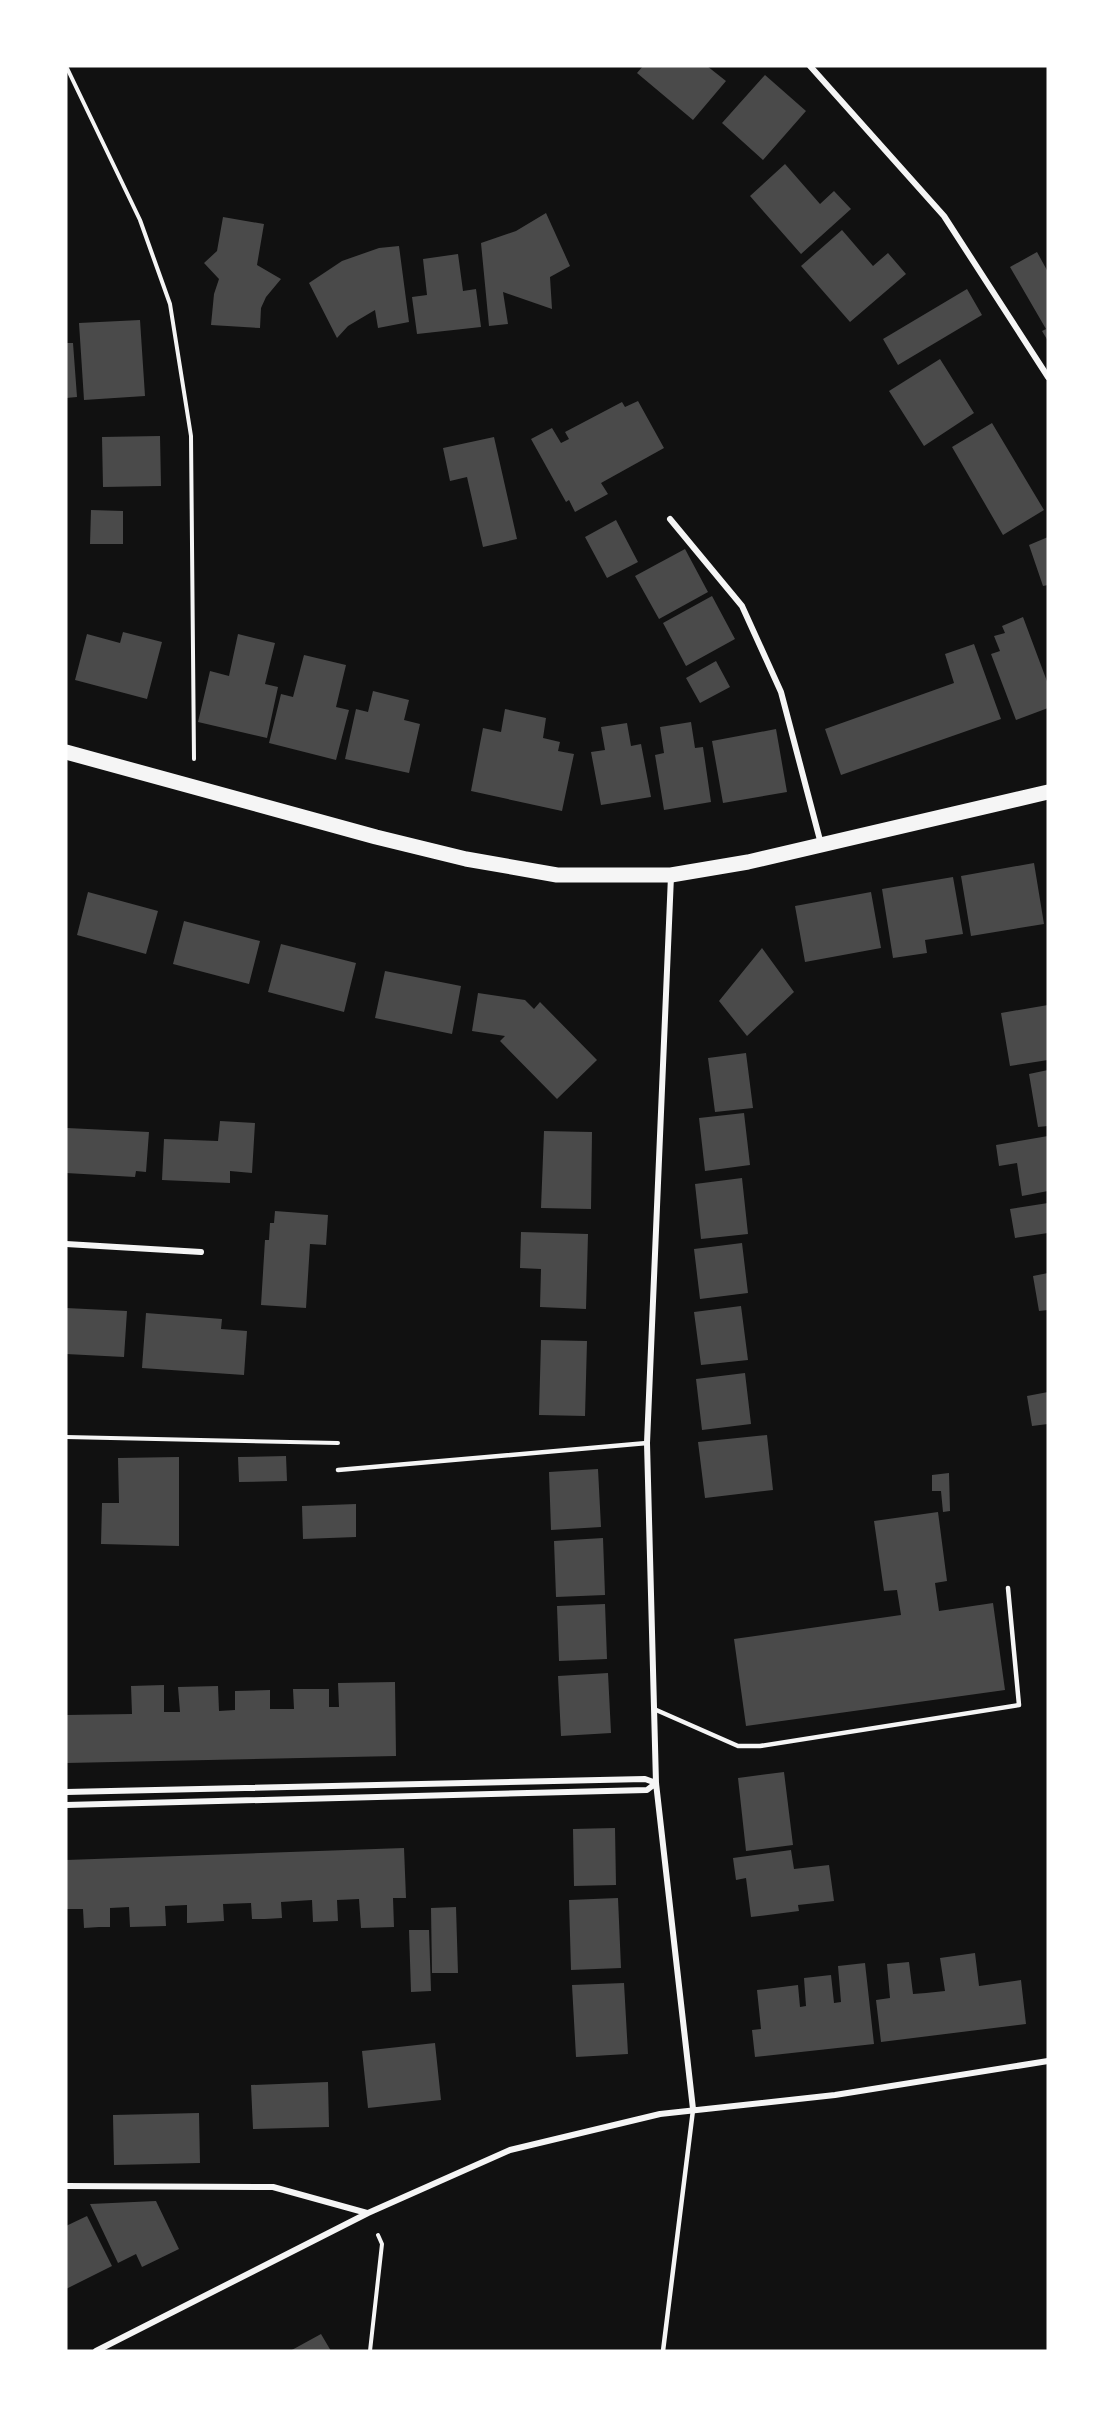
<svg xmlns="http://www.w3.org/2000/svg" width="1114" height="2417" font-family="'Archivo Narrow',sans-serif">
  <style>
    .building { fill: #4a4a4a }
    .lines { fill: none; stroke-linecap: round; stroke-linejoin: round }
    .path { stroke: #f5f5f5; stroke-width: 4 }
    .service { stroke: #f5f5f5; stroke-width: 4.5 }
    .minor { stroke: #f5f5f5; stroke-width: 6 }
    .primary { stroke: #f5f5f5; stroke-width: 15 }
  </style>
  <rect width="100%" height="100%" fill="#111"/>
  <path class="building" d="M643,66H707L726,81L693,120L637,73Z
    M765,75L806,111L763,160L722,123Z
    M785,164L820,204L834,191L851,209L801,254L750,196Z
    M546,213L570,266L550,277L552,309L503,292L508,324L489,326L481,243L516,231Z
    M223,217L264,224L257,265L281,279L266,297L261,308L260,328L211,325L214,294L219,279L204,263L217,251Z
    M842,230L873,266L888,253L906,274L850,322L801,266Z
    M399,246L409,322L378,328L375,310L348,326L337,338L309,283L342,261L379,248Z
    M1037,252L1048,272V341L1042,331L1046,329L1010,267Z
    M458,254L463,291L476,289L481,327L417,334L412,297L427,295L423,259Z
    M967,289L982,315L898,365L883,339Z
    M140,320L145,396L84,400L79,323Z
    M66,343H73L77,397L66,398Z
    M940,359L974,413L924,446L889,391Z
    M638,401L664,448L601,483L608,494L575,512L569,500L566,502L531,439L552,428L561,443L569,439L565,432L622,402L625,407Z
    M992,423L1044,510L1003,535L952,447Z
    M160,436L161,486L103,487L102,437Z
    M494,437L517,539L483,547L467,477L450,481L443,448Z
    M91,510L123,511V544H90Z
    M616,520L638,562L607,578L585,537Z
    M1048,537V585L1043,586L1029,545Z
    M685,549L708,592L659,619L635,576Z
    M712,596L735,639L686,666L663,623Z
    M1023,617L1048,684V708L1016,720L991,654L1000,651L994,636L1005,633L1002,626Z
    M123,632L162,642L147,699L75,680L87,634L120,643Z
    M238,634L275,643L265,684L278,687L267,738L198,722L210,671L229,676Z
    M974,644L1001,719L841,775L825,729L954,683L945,654Z
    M304,655L346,665L336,707L349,710L336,760L269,743L281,694L293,697Z
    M716,661L730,687L700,703L686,678Z
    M373,691L409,700L404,720L420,724L409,773L345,759L356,709L368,712Z
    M505,709L546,718L543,738L560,742L558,751L574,754L562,811L471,791L483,728L501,732Z
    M691,722L695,748L703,747L711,802L664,810L655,755L664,753L660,727Z
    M627,723L631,746L641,744L651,797L601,805L591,752L605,750L601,727Z
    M776,729L787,792L723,803L712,741Z
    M1034,863L1044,924L971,936L961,876Z
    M953,877L963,934L925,940L927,953L893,958L882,889Z
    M88,892L158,911L146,954L77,935Z
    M871,892L881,948L805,962L795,906Z
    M184,921L260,941L249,984L173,964Z
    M281,944L356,963L344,1012L268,992Z
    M762,948L794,992L747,1036L719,1001Z
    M385,971L461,986L452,1034L375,1018Z
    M478,993L525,1000L534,1009L540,1002L597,1060L557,1099L500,1041L505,1036L472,1031Z
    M1048,1005V1060L1010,1066L1001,1013Z
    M746,1053L753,1108L715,1112L708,1058Z
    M1048,1070V1126L1038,1127L1029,1074Z
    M744,1113L750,1165L705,1171L699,1118Z
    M220,1121L255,1123L252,1173L230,1171V1183L162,1180L164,1139L218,1141Z
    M67,1128L149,1132L146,1172L136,1171L135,1177L66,1173Z
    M544,1131L592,1132L591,1209L541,1208Z
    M1048,1136V1191L1022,1196L1017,1163L999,1166L996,1145Z
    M742,1178L748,1234L701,1239L695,1184Z
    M1048,1203V1233L1015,1238L1010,1209Z
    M275,1211L328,1215L326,1245L310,1244L306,1308L261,1305L265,1240H269L270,1223H274Z
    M521,1232L588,1234L586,1309L540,1307L541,1269L520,1268Z
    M742,1243L748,1293L700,1299L694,1249Z
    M1048,1273V1310L1039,1311L1033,1276Z
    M741,1306L748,1360L701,1365L694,1312Z
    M66,1308L127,1311L124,1357L66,1354Z
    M146,1313L222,1319L221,1329L247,1331L244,1375L142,1368Z
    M541,1340L587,1341L585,1416L539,1415Z
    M745,1373L751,1424L702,1430L696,1379Z
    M1048,1392V1424L1032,1426L1027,1396Z
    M767,1435L773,1490L705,1498L698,1442Z
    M286,1456L287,1481L239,1482L238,1457Z
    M179,1457V1546L101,1544L102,1503H119L118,1458Z
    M598,1469L601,1527L551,1530L549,1472Z
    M949,1473L950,1511L943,1512L941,1491H932V1475Z
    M356,1504V1537L303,1539L302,1506Z
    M938,1512L947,1581L935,1583L939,1611L993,1603L1005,1690L746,1726L734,1639L901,1615L897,1590L884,1591L874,1521Z
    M603,1538L605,1595L556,1597L554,1541Z
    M605,1604L607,1659L559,1661L557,1606Z
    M608,1673L611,1733L561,1736L558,1676Z
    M395,1682L396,1756L66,1763V1715L132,1714L131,1686L164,1685V1712H180L178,1687L218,1686L219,1711L235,1710V1691L270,1690V1709H294L293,1689H329V1707H339L338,1683Z
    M784,1772L793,1845L746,1851L738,1778Z
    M615,1828L616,1885L574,1886L573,1829Z
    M404,1848L406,1898H393L394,1927L361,1928L359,1899L337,1900L338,1921L313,1922L312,1900L281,1902L282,1918L265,1919H252L251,1903L223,1904L224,1921L187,1923V1905L165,1906L166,1926L130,1927L129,1907L110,1908V1927H99L84,1928L83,1909H66V1860Z
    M791,1850L794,1869L829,1865L834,1901L798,1905L799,1911L751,1917L746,1878L736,1880L733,1858Z
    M618,1898L621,1968L571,1970L569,1900Z
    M456,1907L458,1973H432L431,1908Z
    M409,1930H429L431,1991L411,1992Z
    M975,1953L979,1986L1021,1980L1026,2024L881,2042L876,2000L890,1998L887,1964L909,1962L913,1994L926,1993L945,1991L940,1958Z
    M865,1963L874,2044L755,2057L752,2030L761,2029L757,1990L798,1985L800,2007L806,2006L804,1978L831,1975L834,2003L841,2002L838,1966Z
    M624,1983L628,2054L576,2057L572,1985Z
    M435,2043L441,2100L368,2108L362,2051Z
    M328,2082L329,2127L253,2129L251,2085Z
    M199,2113L200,2163L114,2165L113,2115Z
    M156,2201L179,2249L142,2267L136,2254L118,2263L90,2204Z
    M87,2216L112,2266L66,2289V2226Z
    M321,2334L331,2351H290Z"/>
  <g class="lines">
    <path class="path" d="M66,66L140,220L170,304L191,436L194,759
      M66,1437L338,1443
      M370,2351L382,2244L378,2235"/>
    <path class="service" d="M338,1470L647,1443
      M654,1709L738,1746H760L1019,1705L1008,1588
      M663,2351L693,2110"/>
    <path class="minor" d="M810,66L944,216L1048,377
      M670,519L742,606L781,692L821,844
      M671,876L647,1443L656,1783L693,2109
      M66,1244L201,1252
      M66,1792L645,1779L656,1783
      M66,1805L647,1790L656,1783
      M66,2186L273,2187L367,2213
      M96,2351L368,2213L510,2150L660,2114L835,2095L1048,2061"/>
    <path class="primary" d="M66,752L376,837L466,859L557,875H671L748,862L1048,792"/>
  </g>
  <rect width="1114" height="2417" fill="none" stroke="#ffffff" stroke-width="135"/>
</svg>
